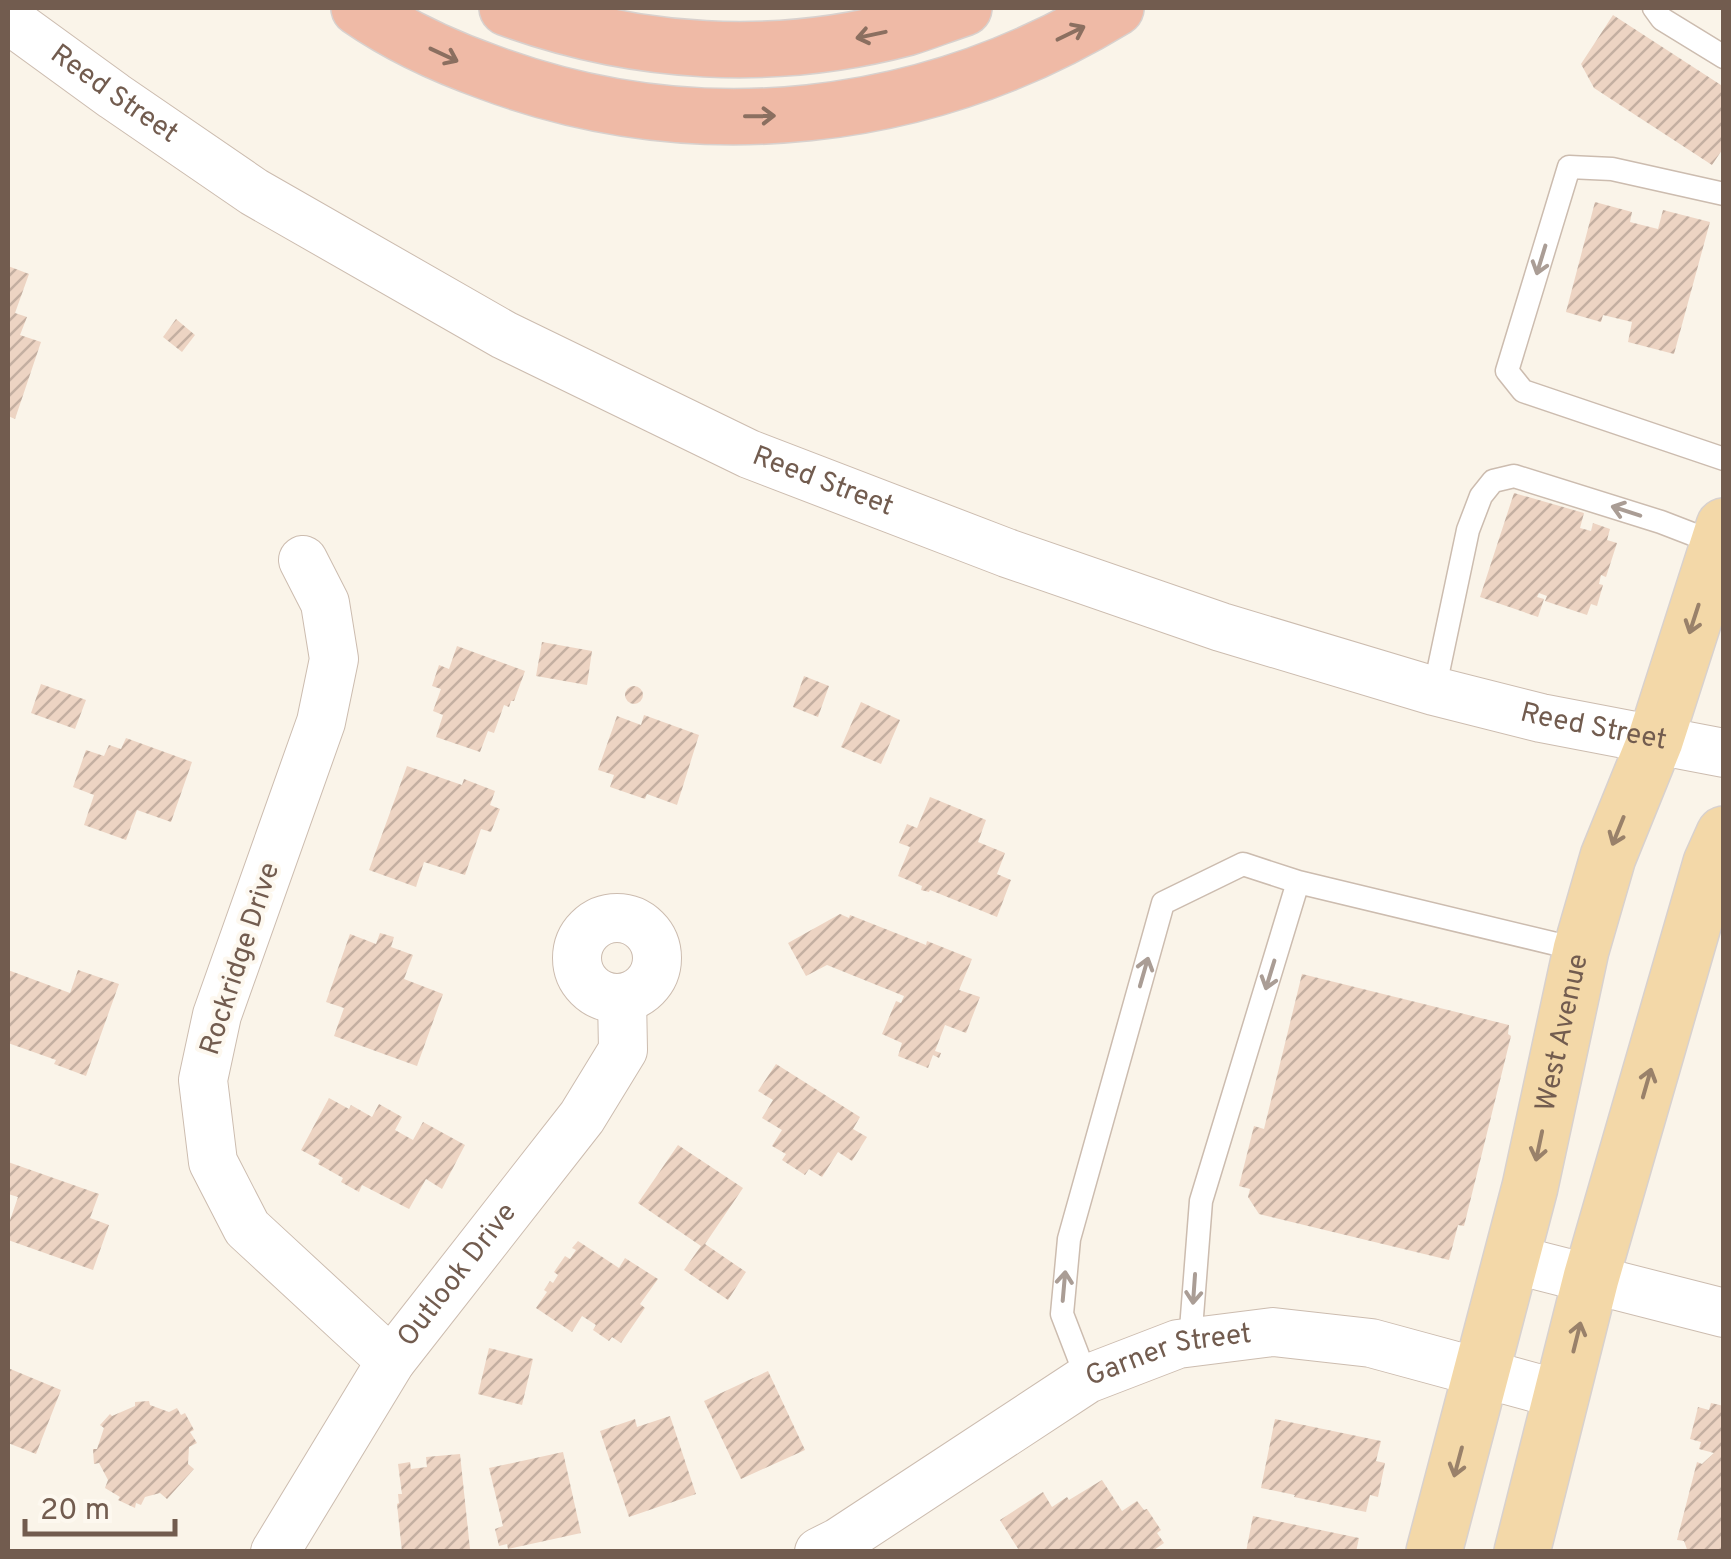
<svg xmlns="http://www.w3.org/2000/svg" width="1731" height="1559" font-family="Overpass,sans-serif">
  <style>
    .building { fill: url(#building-hatch) }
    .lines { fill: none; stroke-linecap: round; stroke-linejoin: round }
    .lane-casing { stroke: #ccbcaf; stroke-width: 25 }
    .street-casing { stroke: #ccbcaf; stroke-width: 50 }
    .primary-casing { stroke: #d8d1ce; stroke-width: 58 }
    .highway-casing { stroke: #d8d1ce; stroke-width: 58 }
    .lane { stroke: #fff; stroke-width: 22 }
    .street { stroke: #fff; stroke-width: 48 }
    .primary { stroke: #f3d8a8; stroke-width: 55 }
    .highway { stroke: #efbaa6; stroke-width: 55 }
    .oneway { stroke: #8b6f60 }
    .oneway2 { stroke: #aa9d95 }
    .oneway3 { stroke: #99816a }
    .labels { text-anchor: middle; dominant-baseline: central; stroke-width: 8; stroke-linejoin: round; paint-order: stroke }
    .street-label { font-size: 28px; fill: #725c4f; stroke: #fdf8ef }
  </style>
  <defs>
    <pattern id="building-hatch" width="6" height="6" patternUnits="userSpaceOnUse" patternTransform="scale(2.5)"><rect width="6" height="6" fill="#edd4c3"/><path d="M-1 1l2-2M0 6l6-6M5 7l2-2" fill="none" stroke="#c4afa1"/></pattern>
  </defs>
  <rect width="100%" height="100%" fill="#faf4e9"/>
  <path class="building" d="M1613,15L1724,87V147L1712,165L1594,88L1581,64Z
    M1595,202L1632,212L1630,222L1658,229L1663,210L1710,222L1674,354L1628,342L1632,322L1603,315L1601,322L1566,312Z
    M8,266L29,274L15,313L27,317L20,335L41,342L15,419L8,416Z
    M176,319L195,335L182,352L163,337Z
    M1514,493L1584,513L1580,528L1591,531L1593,523L1610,529L1607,540L1617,543L1606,577L1601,575L1599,584L1603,585L1597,606L1591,604L1587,615L1545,601L1547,596L1539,593L1537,597L1544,599L1538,617L1480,597Z
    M542,642L592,651L587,685L536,676Z
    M457,646L525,671L514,701H511L509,707L504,705L494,733L488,731L480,752L436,737L443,715L433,711L441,689L432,686L439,665L449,669Z
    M804,676L829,686L818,717L793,707Z
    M41,684L86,700L75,729L31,713Z
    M625 695a9 9 0 1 1 18 0a9 9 0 1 1-18 0Z
    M861,702L900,720L881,764L841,747Z
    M644,715L699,735L677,805L647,794L645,799L610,787L614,775L598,770L617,716L641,725Z
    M126,738L192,762L171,822L137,810L126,840L84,825L94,795L73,787L86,750L104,756L109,745L121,749Z
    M407,766L462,785L464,779L495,791L490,805L500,809L491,832L481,829L465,875L424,862L416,887L369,870Z
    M930,797L986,820L978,842L1005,853L997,874L1011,880L997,917L930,890L929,892L921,890L922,886L898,876L910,847L899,843L907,824L917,828Z
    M840,914L849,918L850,915L926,945L927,941L972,959L959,990L980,997L966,1033L945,1025L935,1051L941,1053L939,1058L933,1055L928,1068L898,1056L902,1043L882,1034L896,1001L901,1003L904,996L827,965L806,976L788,943Z
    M380,933L394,937L391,947L413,955L404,979L443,994L417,1066L334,1036L344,1008L326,1002L350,934L376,944Z
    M8,970L70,993L78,970L119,984L86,1076L54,1064L56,1060L8,1043Z
    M1302,974L1509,1025L1508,1034L1511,1036L1464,1226L1458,1225L1449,1260L1259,1214L1248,1197L1250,1189L1239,1186L1254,1126L1264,1129Z
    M776,1064L860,1117L853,1129L867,1137L852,1161L838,1152L822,1177L809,1169L805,1175L782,1160L786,1154L772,1146L782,1130L762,1118L773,1100L758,1091Z
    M329,1098L349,1109L351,1105L372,1117L379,1104L402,1117L395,1130L413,1140L423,1122L465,1145L442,1189L426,1179L409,1209L362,1185L359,1192L341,1182L343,1178L318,1164L320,1160L301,1150Z
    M678,1145L743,1188L705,1244L746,1272L728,1300L684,1270L701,1246L638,1203Z
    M8,1162L99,1194L90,1218L109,1225L93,1270L8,1240V1226L18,1197L8,1194Z
    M578,1241L619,1268L625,1258L658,1279L640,1304L645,1308L621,1343L612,1337L609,1341L593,1330L596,1325L582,1316L572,1332L536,1308L547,1292L544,1290L550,1281L553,1283L558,1275L554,1272L565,1256L570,1259L576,1250L572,1248Z
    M489,1348L533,1359L522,1405L478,1394Z
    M8,1368L61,1390L36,1454L8,1443Z
    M768,1371L805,1450L741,1479L704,1401Z
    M149,1401L150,1405L169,1412L177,1408L181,1415L185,1413L194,1430L190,1432L197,1443L189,1447L188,1464L194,1469L167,1499L160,1493L145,1497L141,1505L136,1503L135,1508L118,1500L120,1497L105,1488L108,1480L99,1463L94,1464L93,1449H97L104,1428L100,1425L110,1414L112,1416L135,1406V1402Z
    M1711,1403L1724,1406V1552H1688L1684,1541L1677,1540L1697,1462L1702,1464L1714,1453L1699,1449L1701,1442L1690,1439L1698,1407L1709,1410Z
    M670,1416L696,1494L629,1517L600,1431L635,1419L637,1427Z
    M1275,1419L1381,1441L1376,1461L1385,1463L1378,1497L1370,1495L1366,1512L1294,1497L1295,1495L1261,1488Z
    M563,1452L581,1533L508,1549L507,1544L499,1546L495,1529L503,1526L489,1468Z
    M460,1454L470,1549L402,1552L397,1504L399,1503L398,1494H402L398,1464L410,1462L411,1469L427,1467L426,1457Z
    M1102,1480L1122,1511L1137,1501L1144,1510L1147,1509L1161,1530L1157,1533L1164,1543L1151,1552H1020L1000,1520L1043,1492L1052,1507L1067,1497L1069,1500Z
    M1253,1516L1359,1538L1356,1552H1246Z"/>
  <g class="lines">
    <g class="lane-casing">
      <path id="lane" d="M1654,8L1662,19L1724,57
        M1724,194L1612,169L1569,167L1507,371L1523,391L1724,459
        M1434,691L1468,530L1481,496L1493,481L1514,476L1661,522L1718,544
        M1190,1342L1201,1201L1298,882
        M1087,1379L1062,1314L1069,1239L1163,903L1243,864L1298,882L1581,950"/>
    </g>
    <g class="street-casing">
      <g id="street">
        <path id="s1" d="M8,19L114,96L254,192L504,335L749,454L1007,553L1221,627L1434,691L1541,718L1724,753"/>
        <path d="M303,560L325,603L334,659L321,722L217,1015L203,1080L213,1162L247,1228L391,1361"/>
        <circle cx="617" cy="958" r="40"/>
        <path d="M1512,1259L1724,1313"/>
        <path id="s2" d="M275,1552L391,1361L582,1117L623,1050L622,998"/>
        <path id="s3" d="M819,1552L839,1542L1087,1379L1178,1344L1273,1332L1371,1343L1562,1395"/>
      </g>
    </g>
    <g class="primary-casing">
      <g id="primary">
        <path id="s4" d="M1434,1552L1530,1187L1581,950L1608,857L1655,741L1724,526"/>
        <path d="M1522,1552L1591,1278L1711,863L1724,834"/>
      </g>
    </g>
    <g class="highway-casing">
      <path id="highway" d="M359,8C398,35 443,56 488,72C697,150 926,124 1116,8
        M507,8C635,55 774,63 906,28C926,22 945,14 964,8"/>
    </g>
    <use href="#lane" class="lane"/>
    <use href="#street" class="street"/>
    <use href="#primary" class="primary"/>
    <use href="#highway" class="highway"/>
  </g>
  <defs><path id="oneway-shaft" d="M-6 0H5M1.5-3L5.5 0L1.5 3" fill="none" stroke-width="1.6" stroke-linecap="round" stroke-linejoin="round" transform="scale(2.5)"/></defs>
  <g class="oneway">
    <use href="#oneway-shaft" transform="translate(1071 33) rotate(-26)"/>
    <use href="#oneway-shaft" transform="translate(871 35) rotate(168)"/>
    <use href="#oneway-shaft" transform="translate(444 55) rotate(25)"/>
    <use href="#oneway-shaft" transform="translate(760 116) rotate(-1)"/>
  </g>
  <g class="oneway2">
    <use href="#oneway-shaft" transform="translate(1541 260) rotate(107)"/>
    <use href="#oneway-shaft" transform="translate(1626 511) rotate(-162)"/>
    <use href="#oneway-shaft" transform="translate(1144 972) rotate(-74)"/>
    <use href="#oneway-shaft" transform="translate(1270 975) rotate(107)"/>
    <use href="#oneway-shaft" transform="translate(1064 1286) rotate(-85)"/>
    <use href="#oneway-shaft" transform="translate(1194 1289) rotate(94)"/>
  </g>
  <g class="oneway3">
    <use href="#oneway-shaft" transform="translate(1694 619) rotate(108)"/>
    <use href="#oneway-shaft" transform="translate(1618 831) rotate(112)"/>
    <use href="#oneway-shaft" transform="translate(1647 1083) rotate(-74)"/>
    <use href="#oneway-shaft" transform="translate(1539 1146) rotate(102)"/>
    <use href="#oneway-shaft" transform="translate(1577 1337) rotate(-76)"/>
    <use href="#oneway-shaft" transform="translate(1458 1462) rotate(105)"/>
  </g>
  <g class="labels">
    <g class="street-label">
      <text stroke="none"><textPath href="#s1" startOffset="130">Reed Street</textPath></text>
      <text stroke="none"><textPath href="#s1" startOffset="940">Reed Street</textPath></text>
      <text stroke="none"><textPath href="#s1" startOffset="1750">Reed Street</textPath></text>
      <text transform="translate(241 959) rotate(-72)">Rockridge Drive</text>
      <text stroke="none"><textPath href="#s4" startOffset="535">West Avenue</textPath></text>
      <text stroke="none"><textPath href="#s2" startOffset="332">Outlook Drive</textPath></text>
      <text stroke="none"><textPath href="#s3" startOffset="405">Garner Street</textPath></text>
    </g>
  </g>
  <rect width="1731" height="1559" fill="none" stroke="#725c4f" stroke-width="20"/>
  <path d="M25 1519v15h150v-15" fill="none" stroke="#725c4f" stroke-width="5"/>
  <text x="40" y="1519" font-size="30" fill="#725c4f" stroke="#fdf8ef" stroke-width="8" paint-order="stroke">20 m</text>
</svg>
